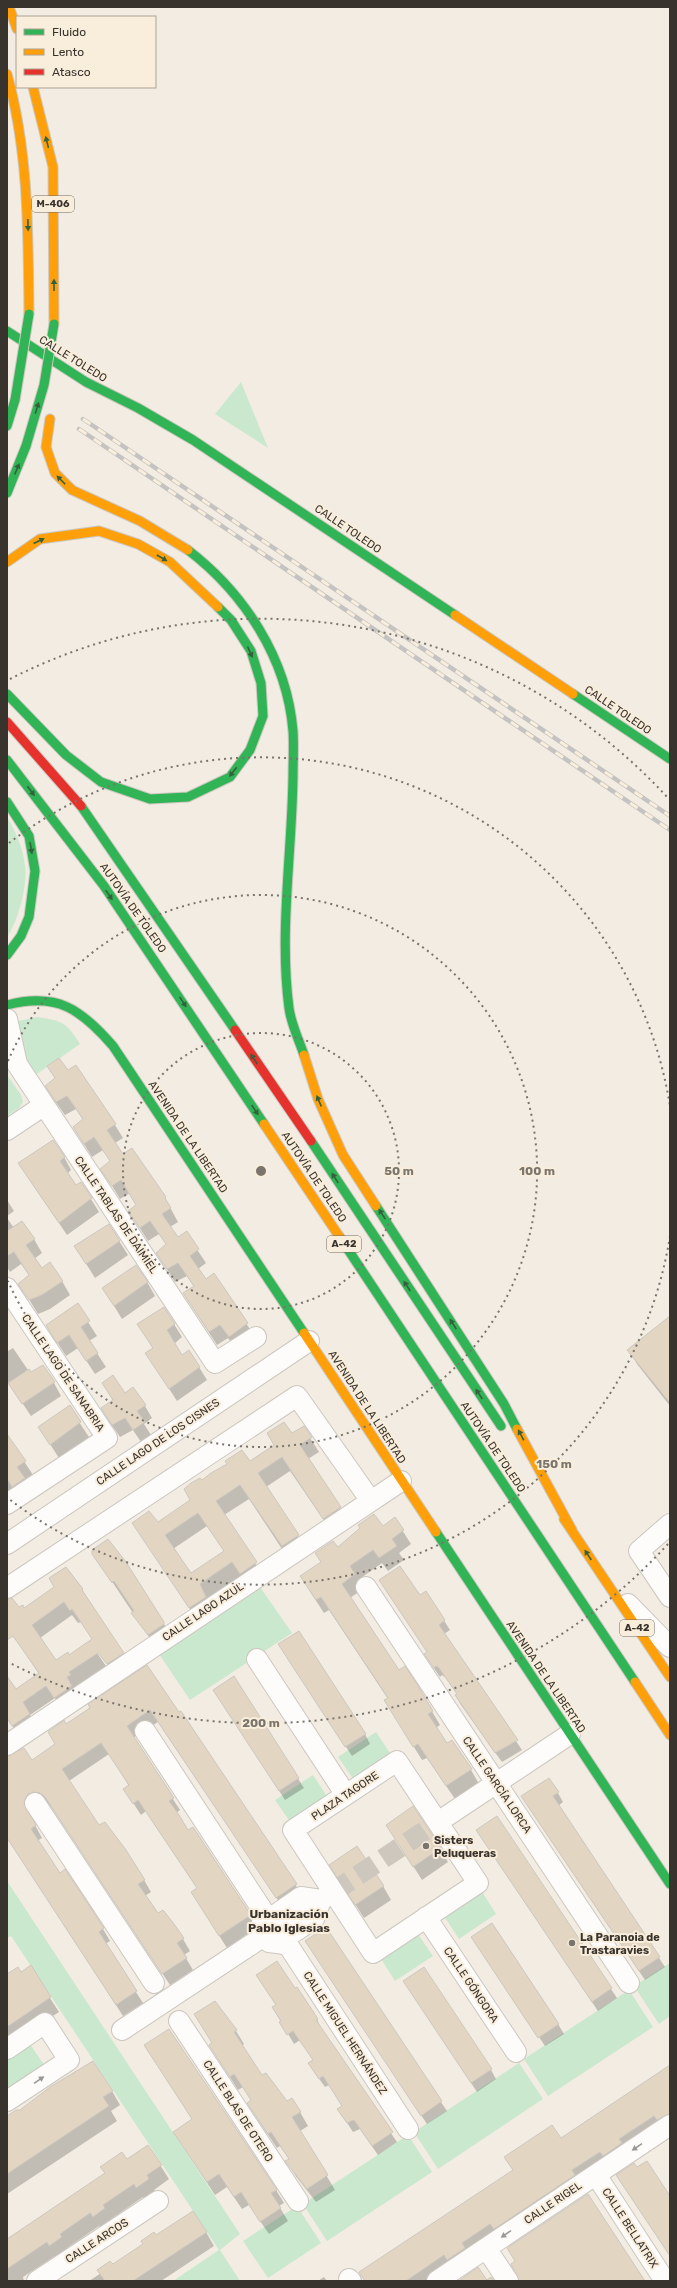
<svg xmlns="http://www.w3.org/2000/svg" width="677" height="2288" font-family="Rubik,sans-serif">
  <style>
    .green { fill: #cae8ce }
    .shadow { fill: #0003; fill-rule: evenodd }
    .building { fill: #e2d5c2; stroke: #cdc8c0; fill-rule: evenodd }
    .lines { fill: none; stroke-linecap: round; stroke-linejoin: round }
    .street-tunnel { stroke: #cdc7be; stroke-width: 20; stroke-dasharray: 20 10; stroke-linecap: butt }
    .lane-casing { stroke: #ccc7bf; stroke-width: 12 }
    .street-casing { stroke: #ccc7bf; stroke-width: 22 }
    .fast-casing { stroke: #ccc7bf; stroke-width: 11 }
    .slow-casing { stroke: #ccc7bf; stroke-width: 11 }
    .jam-casing { stroke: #ccc7bf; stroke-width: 11 }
    .lane { stroke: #fdfcfb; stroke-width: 10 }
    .street { stroke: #fdfcfb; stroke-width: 20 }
    .fast { stroke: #30b455; stroke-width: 9 }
    .slow { stroke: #ff9f0a; stroke-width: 9 }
    .jam { stroke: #e5322d; stroke-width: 9 }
    .rail-casing { stroke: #c5c3c1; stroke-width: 4.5 }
    .rail { stroke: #f9eddb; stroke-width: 3; stroke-dasharray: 9; stroke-linecap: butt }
    .fast-bridge-casing { stroke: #ccc7bf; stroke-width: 11; stroke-linecap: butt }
    .fast-bridge { stroke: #30b455; stroke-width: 9 }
    .oneway { fill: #35603b }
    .oneway2 { fill: #9a9894 }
    .ring { fill: none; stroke: #79746c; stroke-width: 2; stroke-dasharray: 2 4 }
    .poi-dot { fill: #79746c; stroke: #f9eddb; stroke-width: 1.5 }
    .labels { text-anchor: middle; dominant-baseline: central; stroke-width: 4; stroke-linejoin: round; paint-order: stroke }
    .shield { fill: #f9eddb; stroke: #726b61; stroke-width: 1 }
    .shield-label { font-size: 10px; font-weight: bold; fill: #38332d }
    .street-label { font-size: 11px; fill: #38332d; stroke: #f9eddb }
    .poi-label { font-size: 11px; font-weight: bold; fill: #38332d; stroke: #f9eddb; text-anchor: start }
    .neighbourhood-label { font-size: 12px; font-weight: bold; fill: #38332d; stroke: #f9eddb }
    .centre { fill: #79746c; stroke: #f9eddb; stroke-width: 2 }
    .ring-label { font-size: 12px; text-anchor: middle; font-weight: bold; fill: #79746c; stroke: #f9eddb; stroke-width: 4; stroke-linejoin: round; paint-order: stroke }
  </style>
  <rect width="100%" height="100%" fill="#f2ece2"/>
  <path class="green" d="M241,382L268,448L215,414Z
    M7,817C16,832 23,848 25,866C28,884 18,922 7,937Z
    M38,1017C63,1021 67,1023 80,1044L34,1076L25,1058L18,1021Z
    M7,1075L21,1095L23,1102L19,1108L7,1116Z
    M260,1587L292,1633L190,1700L159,1654Z
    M376,1732L394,1759L356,1783L338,1757Z
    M313,1775L330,1801L293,1826L275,1800Z
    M7,1881L240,2234L220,2250L240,2281H173L219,2250L11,1936L7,1938Z
    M479,1887L496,1914L459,1939L442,1913Z
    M415,1930L433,1956L395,1981L378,1954Z
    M670,1963V2016L659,2024L634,1986Z
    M629,1990L653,2027L548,2096L524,2059Z
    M30,2044L46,2068L7,2094V2059Z
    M519,2063L543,2099L438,2169L414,2132Z
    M408,2135L432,2172L327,2241L303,2204Z
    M297,2206L321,2243L268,2278L243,2241Z"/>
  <path class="shadow" d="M48,1067L68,1072L115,1125L123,1138L115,1143L123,1155L165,1198L178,1222L170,1227L178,1238L186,1233L206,1263L198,1269L205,1280L214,1274L255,1337L237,1350L228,1338L217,1345L184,1294L194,1287L187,1276L175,1282L157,1253L167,1245L159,1234L148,1241L129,1211L137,1205L130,1193L120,1199L102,1169L111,1162L103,1150L92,1157L74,1128L83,1120L76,1109L65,1115L54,1100L56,1079Z
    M64,1157L71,1170L67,1174L76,1186L81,1183L99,1212L67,1235L27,1176Z
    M7,1200L14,1211L7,1216Z
    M7,1218L14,1228L34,1239L42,1253L34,1259L42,1269L62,1281L70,1295L50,1309L38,1314L19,1283L30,1276L21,1264L10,1272L7,1267Z
    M109,1225L128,1255L95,1278L75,1246Z
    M147,1282L155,1296L122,1319L103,1288Z
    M77,1305L97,1336L89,1341L106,1367L95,1374L78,1348L66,1356L55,1339Z
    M164,1308L182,1337L174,1344L181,1356L199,1367L207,1380L177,1401L146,1353L153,1348L138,1325Z
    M670,1317V1406L637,1364L629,1350Z
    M13,1348L30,1373L54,1383L61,1396L31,1416L7,1380V1349L8,1351Z
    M103,1383L145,1406L152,1418L144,1424L151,1435L141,1442L133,1430L120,1437L109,1421L113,1401Z
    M69,1407L89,1437L59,1458L39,1427Z
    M303,1427L319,1452L308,1459L348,1521L332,1532L290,1471L266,1487L306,1549L288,1558L249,1499L224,1515L264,1577L249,1587L241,1576L207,1598L214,1611L198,1621L133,1523L158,1524L191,1501L202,1482L250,1462ZM207,1526L225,1552L191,1574L173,1549Z
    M7,1435L33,1475L21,1500L13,1488L7,1492Z
    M395,1519L411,1544L399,1553L404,1560L388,1571L382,1563L358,1580L363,1589L350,1598L399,1671L414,1681L440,1725L436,1728L447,1745L471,1770L479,1784L455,1799L427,1758L422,1760L394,1715L388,1699L329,1610L324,1613L309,1590L321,1563L338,1548L383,1527Z
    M93,1553L163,1622L171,1637L157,1649Z
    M82,1590L131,1666L110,1668L99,1653H97L106,1666L76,1686L78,1688L62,1710L55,1698L30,1715L37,1728L21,1739L7,1718V1678L16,1691L39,1674L7,1626V1607L24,1609ZM72,1615L78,1623L81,1622L93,1640L69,1656L56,1661L40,1638Z
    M426,1592L450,1630L444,1634L522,1750L502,1762L461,1705L456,1696L458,1695L446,1678L442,1675L440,1677L431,1664L420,1596Z
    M285,1654L365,1734L370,1744L352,1756Z
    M147,1666L303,1896L284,1909L158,1722L133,1738L180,1810L176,1813L257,1927L227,1948L199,1904L197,1888L146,1811L141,1815L132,1801L129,1786L109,1754L69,1781L99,1827L144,1880L151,1892L145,1896L157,1915L174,1924L183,1939L190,1951L184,1955L193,1970L170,1985L53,1809L48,1804L35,1806L30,1816L42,1838L37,1841L60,1874L103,1929L110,1941L105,1944L143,2003L123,2016L7,1836V1758L31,1761L56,1745L66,1725Z
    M234,1678L304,1788L285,1800L220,1699Z
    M558,1793L563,1802L558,1806L665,1967L645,1980L528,1806Z
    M496,1818L617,1998L598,2011L483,1840Z
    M387,1825L440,1848L448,1862L422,1880Z
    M339,1879L383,1886L391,1900L364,1918Z
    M325,1929L447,2111L427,2124L306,1942Z
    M478,1946L558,2024L564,2034L545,2046Z
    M30,1967L59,2012L7,2046V1976L21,1973Z
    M410,1990L491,2070L496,2079L477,2092Z
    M273,2008L317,2019L321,2029L397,2142L378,2155L360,2129L353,2132L344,2118L343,2106L329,2085L325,2087L315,2073L314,2061L300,2040L294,2044Z
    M236,2031L244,2044L242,2046L262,2076L286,2103L300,2112L308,2126L300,2131L335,2190L316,2202L295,2175L287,2161L290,2160L280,2146L277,2148L256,2117L248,2103L252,2101L243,2087L238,2090L210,2045Z
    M145,2046L276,2190L284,2203L279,2206L288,2221L269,2234L249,2205L242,2209L227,2187L215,2195L174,2132L193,2120Z
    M670,2074V2131L435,2281H366L560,2139Z
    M112,2091L120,2105L111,2111L117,2121L7,2194V2118L21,2111Z
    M148,2146L169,2179L154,2190L156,2193L145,2201L143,2197L111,2219L112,2222L101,2230L99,2226L67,2248L69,2251L57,2259L55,2256L23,2277L24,2281H7V2240Z
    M206,2232L214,2246L161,2281H89L156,2237Z
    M324,2277L327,2281H318Z"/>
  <path class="building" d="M59,1058L68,1070L76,1065L116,1124L107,1130L123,1154L132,1148L166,1197L165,1198L171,1208L162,1214L178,1237L187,1231L199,1249L190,1256L206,1279L214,1273L248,1323L229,1337L220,1325L209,1332L183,1293L194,1286L178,1263L167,1269L156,1253L166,1244L150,1221L140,1228L128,1211L136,1205L121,1180L112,1186L100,1169L110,1161L94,1137L84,1144L73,1127L83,1119L67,1096L56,1102L45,1086L55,1078L47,1066Z
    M53,1140L65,1157L60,1161L76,1185L81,1182L92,1198L59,1223L18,1163Z
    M22,1221L35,1239L26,1245L42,1268L50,1262L63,1281L42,1295L29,1300L18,1284L29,1275L14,1252L7,1256V1231Z
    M109,1224L120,1241L86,1264L74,1246Z
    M136,1265L148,1282L114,1306L102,1288Z
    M78,1303L90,1321L81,1327L98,1353L86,1361L69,1335L57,1343L46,1325Z
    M164,1307L175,1324L167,1330L182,1355L189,1350L200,1367L169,1389L145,1353L153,1348L137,1324Z
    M670,1316V1403L627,1350Z
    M43,1365L55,1382L22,1404L8,1383L29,1369L31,1372Z
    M113,1375L125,1393L133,1387L146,1405L137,1411L145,1422L133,1430L125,1418L112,1425L101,1408L113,1400L102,1383Z
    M70,1405L81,1422L50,1445L38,1427Z
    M284,1422L292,1433L304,1426L312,1437L300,1445L341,1507L323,1519L282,1457L258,1473L299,1535L282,1546L240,1485L216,1501L257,1562L240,1574L232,1562L200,1584L206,1597L189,1608L132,1523L149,1511L158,1522L190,1500L184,1489L191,1483L200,1478L202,1480L211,1473L227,1464L225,1461L242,1450L250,1461L274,1445L267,1433ZM198,1513L224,1551L191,1573L165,1535Z
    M7,1434L26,1461L17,1467L25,1478L12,1487L7,1479Z
    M374,1514L383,1526L395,1517L404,1530L392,1539L397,1546L379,1558L373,1550L350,1566L355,1574L342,1584L399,1670L405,1666L415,1681L433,1711L428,1714L447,1743L452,1740L472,1769L446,1786L418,1744L413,1747L384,1700L388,1698L321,1597L316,1600L300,1576L321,1562L315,1553L333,1541L338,1547L360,1528L358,1525Z
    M108,1539L126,1562L164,1622V1624L148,1635L131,1613L134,1611L114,1581L112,1583L92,1554V1550Z
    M400,1566L420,1595L426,1591L445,1620L439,1625L518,1740L495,1753L455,1695L457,1694L439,1668L436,1666L434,1668L424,1654L427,1652L379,1580Z
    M66,1567L83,1589L82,1590L124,1653L107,1664L98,1653L69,1672L71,1675L67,1677L72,1686L54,1698L46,1686L23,1702L30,1714L12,1726L7,1718V1676L16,1689L39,1673L13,1636L7,1640V1599L12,1598L19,1607L23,1605L24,1608L54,1587L49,1578ZM64,1602L70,1611L72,1609L92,1639L69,1655L68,1652L56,1660L32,1625Z
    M299,1631L366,1734L345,1747L278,1644Z
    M147,1665L179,1712L181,1711L191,1726L297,1884L276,1898L150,1710L127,1726L174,1798L169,1801L179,1815L188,1830L193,1827L251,1915L219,1936L191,1892L197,1888L138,1800L133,1804L123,1789L129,1785L101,1743L62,1769L99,1825L105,1822L126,1850L145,1880L138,1884L158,1913L163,1910L174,1924L184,1938L177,1943L187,1958L162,1974L45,1797L40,1793L34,1792L28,1794L24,1803L36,1825L31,1829L60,1873L65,1869L104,1928L99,1932L137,1991L116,2005L7,1838V1756L24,1748L32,1760L55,1744L48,1732L64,1720L66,1724L90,1708L88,1704Z
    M234,1676L299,1778L279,1791L213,1690Z
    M549,1778L559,1792L553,1796L660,1957L639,1971L521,1796Z
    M413,1806L441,1848L413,1867L386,1825Z
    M497,1816L612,1988L592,2002L476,1830Z
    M357,1846L384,1886L355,1905L329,1865Z
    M492,1923L559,2024L538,2038L471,1937Z
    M326,1927L442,2101L421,2116L305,1941Z
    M277,1961L295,1988L297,1987L318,2019L316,2020L393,2132L372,2146L354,2120L347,2123L337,2109L342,2106L323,2076L319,2079L308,2063L313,2060L293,2031L287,2035L279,2022L281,2021L272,2007L276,2005L256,1975Z
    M31,1965L51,1997L7,2027V1974L18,1967L21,1972Z
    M424,1967L492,2069L471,2083L403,1981Z
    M215,2001L237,2030L234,2032L262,2075L266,2073L287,2101L292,2098L301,2112L292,2117L328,2175L307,2189L285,2161L289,2159L271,2132L268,2134L247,2103L251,2100L234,2074L230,2077L209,2045L212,2043L194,2014Z
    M169,2029L277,2190L271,2193L281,2208L260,2222L241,2192L234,2197L219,2174L207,2182L173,2132L192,2119L144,2045Z
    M93,2061L113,2091L103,2097L109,2106L7,2174V2116L16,2110H20L50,2087Z
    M670,2065V2114L657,2120L654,2116L619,2139L622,2143L603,2156L600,2152L572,2170L575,2175L494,2229L490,2224L462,2243L465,2248L447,2260L444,2255L406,2281H365L359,2272L513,2170L504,2157L552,2125L561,2138Z
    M148,2145L162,2165L147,2175L149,2179L136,2188L134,2184L103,2205L105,2208L93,2217L90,2213L60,2234L62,2237L49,2246L47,2242L7,2269V2239L105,2173L100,2167L122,2152L127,2159Z
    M647,2161L670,2196V2256L616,2175L634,2163L637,2167Z
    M588,2194L645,2281H519L511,2264L515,2261L507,2248Z
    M193,2211L207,2232L133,2281H105L97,2270L110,2261L113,2264L143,2244L141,2241L154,2232L156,2235Z
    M478,2267L487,2280L491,2277L494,2281H461L460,2280Z"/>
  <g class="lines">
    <path class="street-tunnel" d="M333,1892L438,1822"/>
    <g class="lane-casing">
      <path id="lane" d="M283,1926L318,1903"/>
    </g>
    <g class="street-casing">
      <path id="street" d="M7,1019L17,1064L215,1363L256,1337
        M7,1130L43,1106
        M7,1288L107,1438L7,1504
        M670,1524L639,1551L670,1597
        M7,1544L309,1341
        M366,1587L629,1983
        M7,1588L297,1396L371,1501
        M628,1604L670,1647
        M257,1659L346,1795
        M145,1731L263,1911L262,1924
        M7,1745L401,1481
        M397,1761L478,1883L373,1953L293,1830Z
        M35,1803L154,1983
        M438,1822L570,1734
        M426,1917L516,2052
        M269,1942L277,1943L314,1919L321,1900L331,1894
        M277,1943L288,1945L408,2129
        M179,2021L298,2201
        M122,2030L258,1940L262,1924L301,1897L321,1900
        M7,2049L45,2023L69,2060L7,2101
        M596,2175L665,2281
        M486,2248L508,2281
        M349,2279L351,2281
        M37,2281L158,2201
        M437,2281L670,2125"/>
    </g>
    <g class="fast-casing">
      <path id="fast" d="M7,331L86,382L138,408L193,440L455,615
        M7,426L15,400
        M7,493L26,446
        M188,550C244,593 287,658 293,731C294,745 293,761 293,776C292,853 279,932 289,1008C291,1024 299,1040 304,1055
        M7,694L66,755L101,782L150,799L188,797L230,777L250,750L263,716L261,683L251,651L231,620L218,607
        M573,694L670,759
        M7,760L104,886L264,1124
        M7,802L29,836L35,871L29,917L21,936L7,955
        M81,806L235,1030
        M7,1005C57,992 81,1009 113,1046L304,1333
        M311,1141L501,1426
        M376,1206L504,1404L517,1429
        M339,1236L635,1682
        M436,1532L670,1884"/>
    </g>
    <g class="slow-casing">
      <path id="slow" d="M9,7L17,29
        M7,74C29,153 28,233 29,314
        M33,87L53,167L54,324
        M50,419L46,447L55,473L72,490L140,521L188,550
        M7,562L40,539L99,531L138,544L170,562L218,607
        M455,615L573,694
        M304,1055L318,1099L343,1155L376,1206
        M264,1124L339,1236
        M304,1333L436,1532
        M517,1429L572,1530
        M564,1519L670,1677
        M635,1682L670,1735"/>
    </g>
    <g class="jam-casing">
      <path id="jam" d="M7,722L81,806
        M235,1030L311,1141"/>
    </g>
    <use href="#lane" class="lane"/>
    <use href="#street" class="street"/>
    <use href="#fast" class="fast"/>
    <use href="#slow" class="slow"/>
    <use href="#jam" class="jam"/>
    <g class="rail-casing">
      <path id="rail" d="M83,419L670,816
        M79,429L670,830"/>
    </g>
    <use href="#rail" class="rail"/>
    <g class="fast-bridge-casing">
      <path id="fast-bridge" d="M15,400L29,314
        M26,446L44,385L54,324"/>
    </g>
    <use href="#fast-bridge" class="fast-bridge"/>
  </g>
  <defs><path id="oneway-solid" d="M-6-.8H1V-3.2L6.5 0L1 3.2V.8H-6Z"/></defs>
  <g class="oneway">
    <use href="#oneway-solid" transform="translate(47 142) rotate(-104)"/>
    <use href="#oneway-solid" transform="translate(28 225) rotate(89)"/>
    <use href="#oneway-solid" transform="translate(54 285) rotate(-90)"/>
    <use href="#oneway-solid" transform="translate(37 408) rotate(-73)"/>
    <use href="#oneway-solid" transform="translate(17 469) rotate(-68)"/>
    <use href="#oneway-solid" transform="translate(61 480) rotate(-135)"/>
    <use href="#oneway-solid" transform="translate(39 541) rotate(-25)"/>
    <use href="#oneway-solid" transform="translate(162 558) rotate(30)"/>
    <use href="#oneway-solid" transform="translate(250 652) rotate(66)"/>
    <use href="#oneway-solid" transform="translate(233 772) rotate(128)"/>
    <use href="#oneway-solid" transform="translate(31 791) rotate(53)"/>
    <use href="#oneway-solid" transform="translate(31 848) rotate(80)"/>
    <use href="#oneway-solid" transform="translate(109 895) rotate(55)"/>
    <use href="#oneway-solid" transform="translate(183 1002) rotate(56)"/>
    <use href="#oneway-solid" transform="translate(254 1059) rotate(-124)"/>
    <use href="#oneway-solid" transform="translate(319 1101) rotate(-113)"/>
    <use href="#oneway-solid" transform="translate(255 1110) rotate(56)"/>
    <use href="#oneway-solid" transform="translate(335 1178) rotate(-123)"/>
    <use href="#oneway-solid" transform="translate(382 1214) rotate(-123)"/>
    <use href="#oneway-solid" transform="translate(407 1286) rotate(-123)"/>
    <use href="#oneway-solid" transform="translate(453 1324) rotate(-123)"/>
    <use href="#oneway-solid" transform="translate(479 1394) rotate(-124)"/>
    <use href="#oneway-solid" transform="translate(521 1435) rotate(-118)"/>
    <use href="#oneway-solid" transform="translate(588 1555) rotate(-123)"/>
  </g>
  <g class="oneway2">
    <use href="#oneway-solid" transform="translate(39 2080) rotate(-34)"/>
    <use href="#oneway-solid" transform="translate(637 2147) rotate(146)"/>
    <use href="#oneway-solid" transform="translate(506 2234) rotate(146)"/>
  </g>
  <g class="ring">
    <circle cx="261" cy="1171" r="138"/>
    <path d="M8 1061A276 276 0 1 1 8 1281"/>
    <path d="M670 1236A414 414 0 0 1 9 1499M9 843A414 414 0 0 1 670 1106"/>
    <path d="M668 1544A552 552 0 0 1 10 1663M10 679A552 552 0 0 1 668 798"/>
  </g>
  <g class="poi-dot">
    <circle cx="426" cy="1846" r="4"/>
    <circle cx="572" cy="1943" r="4"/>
  </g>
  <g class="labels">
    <g class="shield">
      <rect x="32" y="196" width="42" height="16" rx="3"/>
      <rect x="327" y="1236" width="34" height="16" rx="3"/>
      <rect x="620" y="1620" width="34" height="16" rx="3"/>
    </g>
    <g class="shield-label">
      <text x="53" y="204">M-406</text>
      <text x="344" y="1244">A-42</text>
      <text x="637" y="1628">A-42</text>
    </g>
    <g class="street-label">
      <text transform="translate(73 359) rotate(32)">CALLE TOLEDO</text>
      <text transform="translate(348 529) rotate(34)">CALLE TOLEDO</text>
      <text transform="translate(618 710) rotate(34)">CALLE TOLEDO</text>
      <text transform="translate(133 908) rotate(55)">AUTOVÍA DE TOLEDO</text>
      <text transform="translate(188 1137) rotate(56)">AVENIDA DE LA LIBERTAD</text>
      <text transform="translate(314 1177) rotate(56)">AUTOVÍA DE TOLEDO</text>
      <text transform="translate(116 1215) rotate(56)">CALLE TABLAS DE DAIMIEL</text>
      <text transform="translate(63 1373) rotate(56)">CALLE LAGO DE SANABRIA</text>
      <text transform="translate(367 1407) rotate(57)">AVENIDA DE LA LIBERTAD</text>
      <text transform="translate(158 1442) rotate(-34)">CALLE LAGO DE LOS CISNES</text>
      <text transform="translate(493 1447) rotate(56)">AUTOVÍA DE TOLEDO</text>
      <text transform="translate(203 1612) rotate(-34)">CALLE LAGO AZUL</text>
      <text transform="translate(546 1677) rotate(56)">AVENIDA DE LA LIBERTAD</text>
      <text transform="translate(497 1785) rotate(56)">CALLE GARCÍA LORCA</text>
      <text transform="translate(345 1796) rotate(-34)">PLAZA TAGORE</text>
      <text transform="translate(471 1985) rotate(56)">CALLE GÓNGORA</text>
      <text transform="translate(345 2033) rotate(57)">CALLE MIGUEL HERNÁNDEZ</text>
      <text transform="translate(238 2111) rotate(57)">CALLE BLAS DE OTERO</text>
      <text transform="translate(553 2203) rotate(-34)">CALLE RIGEL</text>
      <text transform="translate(630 2228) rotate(57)">CALLE BELLATRIX</text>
      <text transform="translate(97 2241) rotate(-33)">CALLE ARCOS</text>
    </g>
    <g class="poi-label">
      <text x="434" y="1840">Sisters<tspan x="434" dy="13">Peluqueras</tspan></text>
      <text x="580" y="1937">La Paranoia de<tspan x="580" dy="13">Trastaravies</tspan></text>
    </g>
    <g class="neighbourhood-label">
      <text x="289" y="1914">Urbanización<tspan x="289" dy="14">Pablo Iglesias</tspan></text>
    </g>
  </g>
  <circle cx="261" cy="1171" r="6" class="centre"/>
  <g class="ring-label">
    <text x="399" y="1175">50 m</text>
    <text x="537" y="1175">100 m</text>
    <text x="554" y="1468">150 m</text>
    <text x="261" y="1727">200 m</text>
  </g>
  <rect width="677" height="2288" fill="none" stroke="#38332d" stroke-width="16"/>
  <rect x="16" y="16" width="140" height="72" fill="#f9eddb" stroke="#aca395"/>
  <rect x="24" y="29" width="20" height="6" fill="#30b455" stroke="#aca395"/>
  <text x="52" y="36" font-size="12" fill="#38332d">Fluido</text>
  <rect x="24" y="49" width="20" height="6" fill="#ff9f0a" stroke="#aca395"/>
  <text x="52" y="56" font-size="12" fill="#38332d">Lento</text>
  <rect x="24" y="69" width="20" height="6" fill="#e5322d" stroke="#aca395"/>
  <text x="52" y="76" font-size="12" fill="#38332d">Atasco</text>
</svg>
